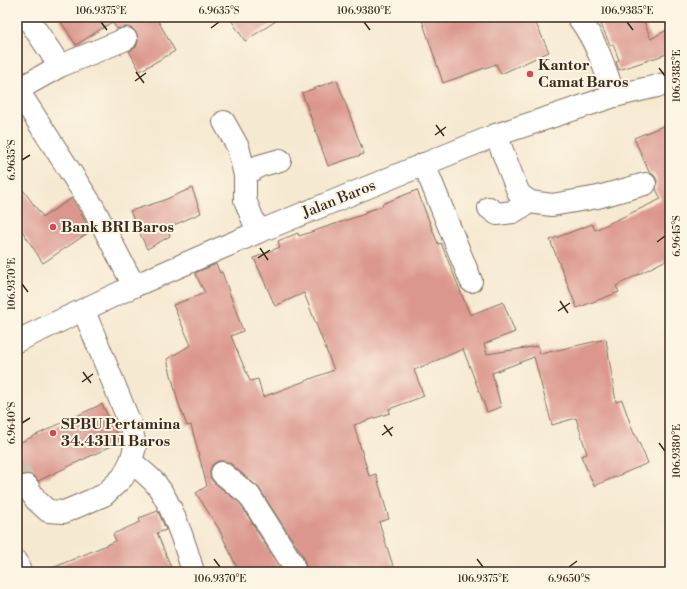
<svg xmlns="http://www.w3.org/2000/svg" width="687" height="589" font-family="'Libre Bodoni',serif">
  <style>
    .building { fill: #db968d }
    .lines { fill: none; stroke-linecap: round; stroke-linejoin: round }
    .minor-tunnel { stroke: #d1c3ad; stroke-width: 22; stroke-dasharray: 22 11; stroke-linecap: butt }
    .minor-casing { stroke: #7c6d5d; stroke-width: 24 }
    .major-casing { stroke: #7c6d5d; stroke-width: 24 }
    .minor { stroke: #fff; stroke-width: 22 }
    .major { stroke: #fff; stroke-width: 22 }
    .ticks { fill: none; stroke: #3b2a1e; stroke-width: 1.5 }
    .poi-dot { fill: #d1495b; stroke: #fcf5e5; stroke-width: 1.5 }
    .labels { text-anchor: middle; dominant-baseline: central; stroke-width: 4; stroke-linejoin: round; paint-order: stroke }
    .poi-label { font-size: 15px; font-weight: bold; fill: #3b2a1e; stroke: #fcf5e5; text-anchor: start }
    .street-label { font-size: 15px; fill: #3b2a1e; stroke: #fcf5e5 }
    .neatline { fill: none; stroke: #3b2a1e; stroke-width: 1.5 }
    .ticks-label { font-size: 10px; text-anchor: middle; fill: #3b2a1e }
  </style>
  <rect width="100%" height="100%" fill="#fcf5e5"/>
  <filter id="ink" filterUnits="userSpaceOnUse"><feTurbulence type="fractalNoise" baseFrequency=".025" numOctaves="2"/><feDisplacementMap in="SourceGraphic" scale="8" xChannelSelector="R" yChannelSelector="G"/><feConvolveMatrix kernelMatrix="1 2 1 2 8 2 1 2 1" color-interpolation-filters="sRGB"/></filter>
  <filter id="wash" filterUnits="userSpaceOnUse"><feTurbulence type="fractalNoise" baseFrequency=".012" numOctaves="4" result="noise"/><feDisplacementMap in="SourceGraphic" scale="16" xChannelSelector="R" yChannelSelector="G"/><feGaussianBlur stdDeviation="0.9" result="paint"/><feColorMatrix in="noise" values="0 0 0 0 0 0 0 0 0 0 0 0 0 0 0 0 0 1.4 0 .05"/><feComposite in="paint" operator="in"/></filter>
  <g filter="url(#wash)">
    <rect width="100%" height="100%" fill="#f6e9d1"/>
    <g id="blocks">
      <path class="building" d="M58,17H156L175,51L140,71L129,51L136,47L138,41L137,34L133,29L127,27L117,29L112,22L76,45Z
        M229,17H282L245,41Z
        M421,17H533L549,52L501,74L496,64L443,83Z
        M598,17H642L651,39L670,28V53L619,70L616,62L619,60L613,44L610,45Z
        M337,80L364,154L328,166L302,93Z
        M670,123V258L616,286L619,292L577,308L550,240L592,224L595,230L661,199L656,189L657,180L654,175L649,172L634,138Z
        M17,182L43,217L72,198L91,231L43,263L17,223Z
        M192,188L201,213L167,228L170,236L147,249L130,211L162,201Z
        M417,190L438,244L441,243L470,315L503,302L515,332L484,344L487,354L538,346L540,354L606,339L616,402L622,400L634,434H635L648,463L594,486L581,456L587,454L576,418L552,425L534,357L492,373L501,407L487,412L463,349L414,370L424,396L389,409L390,413L354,425L369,476L376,474L389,519L379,522L395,572H307L303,556L259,488L230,463L224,461H218L212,465L210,471V478L214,483L240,503L282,572H239L219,529L196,493L207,486L191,425L187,426L178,402L167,359L191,345L173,305L205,293L195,273L216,264L220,273L222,272L243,331L231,336L250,381L258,379L263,397L334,370L304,293L275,306L254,258L280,247L278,241L298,233L299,236L365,214V212L383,206L382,204Z
        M102,404L120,442L38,481L33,475L27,474L21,475L17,479V444Z
        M158,511L166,530L157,533L173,572H43L116,541L113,534L140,522L139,518Z"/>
    </g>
  </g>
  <g filter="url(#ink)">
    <use href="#blocks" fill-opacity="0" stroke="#7c6d5d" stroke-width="1"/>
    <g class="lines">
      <path class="minor-tunnel" d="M17,467L27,486"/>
      <g class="minor-casing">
        <path id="minor" d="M27,17L60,66
          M578,17C596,40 605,68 614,96
          M17,89L93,207L134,286
          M17,90L60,66L126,39
          M224,122L238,147L245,175V200L258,232
          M496,135L519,194L530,202L552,205L598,197L645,184
          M424,164L471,281
          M245,175L259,166L280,160
          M489,208L497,214L513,212L530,202
          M131,461C139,469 149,476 156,484C172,504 186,547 193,572
          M222,473L249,495L292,563L295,572
          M27,486L36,500L48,511L64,512L104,495L123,477L131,461L135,447L131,426L84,311
          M17,562L19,569L18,572"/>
      </g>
      <g class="major-casing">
        <path id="major" d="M17,341L134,286L258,232L496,135L614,96L670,83"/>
      </g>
      <use href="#minor" class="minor"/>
      <use href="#major" class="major"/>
    </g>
  </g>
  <path class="ticks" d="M101,22L107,30M364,22L370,30M627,22L633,30M211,28L219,22M659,68L665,76M136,72L144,83M135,81L146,73M436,125L444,136M435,135L446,127M22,160L30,155M657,242L665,236M260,248L268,260M258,258L270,250M22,284L28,292M560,301L568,313M558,311L570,303M83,372L91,383M82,382L93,374M22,423L30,418M384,425L392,436M382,435L393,427M659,443L665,451M214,559L220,567M477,559L483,567M569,567L577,561"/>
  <g class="poi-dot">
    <circle cx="530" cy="74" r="4"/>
    <circle cx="53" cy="227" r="4"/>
    <circle cx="53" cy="433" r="4"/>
  </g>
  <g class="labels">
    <g class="poi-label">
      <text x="538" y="65">Kantor<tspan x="538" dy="17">Camat Baros</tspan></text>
      <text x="61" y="227">Bank BRI Baros</text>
      <text x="61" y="424">SPBU Pertamina<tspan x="61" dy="17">34.43111 Baros</tspan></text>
    </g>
    <g class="street-label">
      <text transform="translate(339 199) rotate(-22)">Jalan Baros</text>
    </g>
  </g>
  <rect width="687" height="589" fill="none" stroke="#fcf5e5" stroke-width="44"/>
  <rect x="22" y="22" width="643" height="545" class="neatline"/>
  <g class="ticks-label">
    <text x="101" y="14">106.9375°E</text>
    <text x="219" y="14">6.9635°S</text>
    <text x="364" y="14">106.9380°E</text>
    <text x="627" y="14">106.9385°E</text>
    <text transform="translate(676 76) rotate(-90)" y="4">106.9385°E</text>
    <text transform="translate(11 160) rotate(-90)" y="4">6.9635°S</text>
    <text transform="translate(676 236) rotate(-90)" y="4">6.9645°S</text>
    <text transform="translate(11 284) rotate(-90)" y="4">106.9370°E</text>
    <text transform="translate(11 423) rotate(-90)" y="4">6.9640°S</text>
    <text transform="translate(676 451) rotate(-90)" y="4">106.9380°E</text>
    <text x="220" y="582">106.9370°E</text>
    <text x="483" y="582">106.9375°E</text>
    <text x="569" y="582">6.9650°S</text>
  </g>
</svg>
